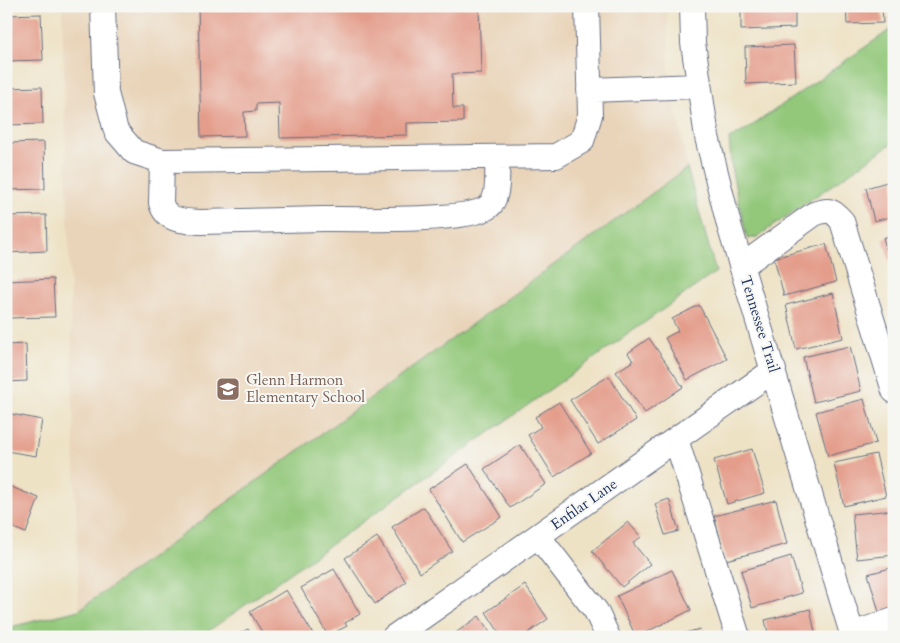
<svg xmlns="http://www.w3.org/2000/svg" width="900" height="643" font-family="Cardo,serif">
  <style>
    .built { fill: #e9d4b9 }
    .green { fill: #93c87a; stroke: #577c6c }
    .building { fill: #e49d8b }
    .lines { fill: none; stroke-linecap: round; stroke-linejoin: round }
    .minor-casing { stroke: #656e82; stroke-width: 26 }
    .minor { stroke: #fff; stroke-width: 24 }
    .labels { text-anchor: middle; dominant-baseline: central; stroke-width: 4; stroke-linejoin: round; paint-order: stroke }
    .street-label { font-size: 15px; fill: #1b2f5e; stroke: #f6f6f2 }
    .education-label { font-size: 15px; fill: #785e54; stroke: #f6f6f2; text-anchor: start }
  </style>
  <rect width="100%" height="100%" fill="#f6f6f2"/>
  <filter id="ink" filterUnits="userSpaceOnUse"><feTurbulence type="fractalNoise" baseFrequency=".02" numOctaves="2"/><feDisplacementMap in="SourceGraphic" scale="10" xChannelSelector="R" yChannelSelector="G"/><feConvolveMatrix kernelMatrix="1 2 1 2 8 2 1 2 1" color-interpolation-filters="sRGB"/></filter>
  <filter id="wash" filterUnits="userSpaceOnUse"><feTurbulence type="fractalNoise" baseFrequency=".0096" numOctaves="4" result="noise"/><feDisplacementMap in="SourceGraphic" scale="20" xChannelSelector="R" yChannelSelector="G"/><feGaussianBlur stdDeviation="1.12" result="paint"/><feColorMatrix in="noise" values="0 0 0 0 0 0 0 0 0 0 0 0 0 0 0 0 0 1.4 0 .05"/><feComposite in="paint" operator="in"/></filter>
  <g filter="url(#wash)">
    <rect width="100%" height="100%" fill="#eee2c5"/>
    <path class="built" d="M62,6H667L669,71L687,168L79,610Z"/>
    <path class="green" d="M894,27V142L757,237L747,239L732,172L729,139L746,130Z
      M687,168L716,272L200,637H6V628L79,610Z"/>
    <g id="blocks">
      <path class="building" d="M198,6H479L481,73L452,74L453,108H463V122L407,123V135L280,138L279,103L256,104V111L244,112L245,136L201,137Z
        M741,6H795V28L741,30Z
        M846,6H882L883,23L847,24Z
        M41,14L43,60L6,61V15Z
        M794,45L796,82L746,84L745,47Z
        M42,87L43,124L6,125V88Z
        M44,142L45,189L6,190V143Z
        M894,180V216L874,221L866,188Z
        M46,215L47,251L6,253V216Z
        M894,234V272H893L883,238Z
        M826,244L836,282L784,296L774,258Z
        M53,279L55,317L6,318V281Z
        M833,293L843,338L796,349L786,305Z
        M699,305L727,359L687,380L665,338L678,331L672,319Z
        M649,338L683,387L645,413L616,372L633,361L628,353Z
        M26,344L27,381L6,382V345Z
        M850,346L861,391L814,402L803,357Z
        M609,376L636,420L598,444L570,400Z
        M864,399L876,443L828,456L816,412Z
        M559,402L591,453L554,477L528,435L541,427L535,417Z
        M6,413L42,420L36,456L6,451Z
        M520,445L546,484L510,508L484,469Z
        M752,449L765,493L727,504L714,460Z
        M876,454L886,496L844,506L834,463Z
        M468,464L502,517L462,542L429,489Z
        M6,485L39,498L26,533L6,525Z
        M669,499L679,531L665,535L655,504Z
        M776,500L787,544L726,560L714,516Z
        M424,507L452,551L420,573L392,527Z
        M894,510V555L857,559L852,514Z
        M628,522L641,537L633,543L650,564L622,587L592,551Z
        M377,537L406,582L375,604L345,558Z
        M791,556L802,593L752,608L741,571Z
        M894,567V607L879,612L868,574Z
        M334,569L360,614L345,623L347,626L328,636L301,588Z
        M672,570L691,610L636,637L617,596Z
        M525,585L548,619L522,637H502L486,612Z
        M286,590L315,637H265L250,612Z
        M810,609L816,637H769L765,620Z
        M479,616L493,637H450Z
        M248,629L252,637H233Z
        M700,629L702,637H673V636Z"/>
    </g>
  </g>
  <g filter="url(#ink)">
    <use href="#blocks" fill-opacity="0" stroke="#656e82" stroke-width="1"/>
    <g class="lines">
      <g class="minor-casing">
        <path id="minor" d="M103,6L106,93L116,131L134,152L162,161L556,156L582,141L590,115L587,6
          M692,6L693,43L707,137L729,225L853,637
          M589,90L699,86
          M162,161L161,203C166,222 185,221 201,222C242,221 282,220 323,219C353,219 469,222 488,207C500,199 497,170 497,157
          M742,266L814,214C828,209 832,209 842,221L894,391
          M676,439L738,637
          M538,536L596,611L608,637
          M852,634L894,620
          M394,637L774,370"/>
      </g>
      <use href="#minor" class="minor"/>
    </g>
  </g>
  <defs>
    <g id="school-square" transform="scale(1.25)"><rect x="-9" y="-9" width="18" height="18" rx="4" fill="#8d6e63" stroke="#f6f6f2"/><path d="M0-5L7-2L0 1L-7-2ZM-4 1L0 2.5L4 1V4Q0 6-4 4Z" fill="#fff"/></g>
  </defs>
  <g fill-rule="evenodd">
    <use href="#school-square" x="228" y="389"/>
  </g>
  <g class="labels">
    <g class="street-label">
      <text transform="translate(760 324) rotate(73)">Tennessee Trail</text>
      <text transform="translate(584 504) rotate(-35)">Enfilar Lane</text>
    </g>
    <g class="education-label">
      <text x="246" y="380">Glenn Harmon<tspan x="246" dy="17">Elementary School</tspan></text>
    </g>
  </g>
  <rect width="900" height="643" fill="none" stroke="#f6f6f2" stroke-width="25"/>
</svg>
